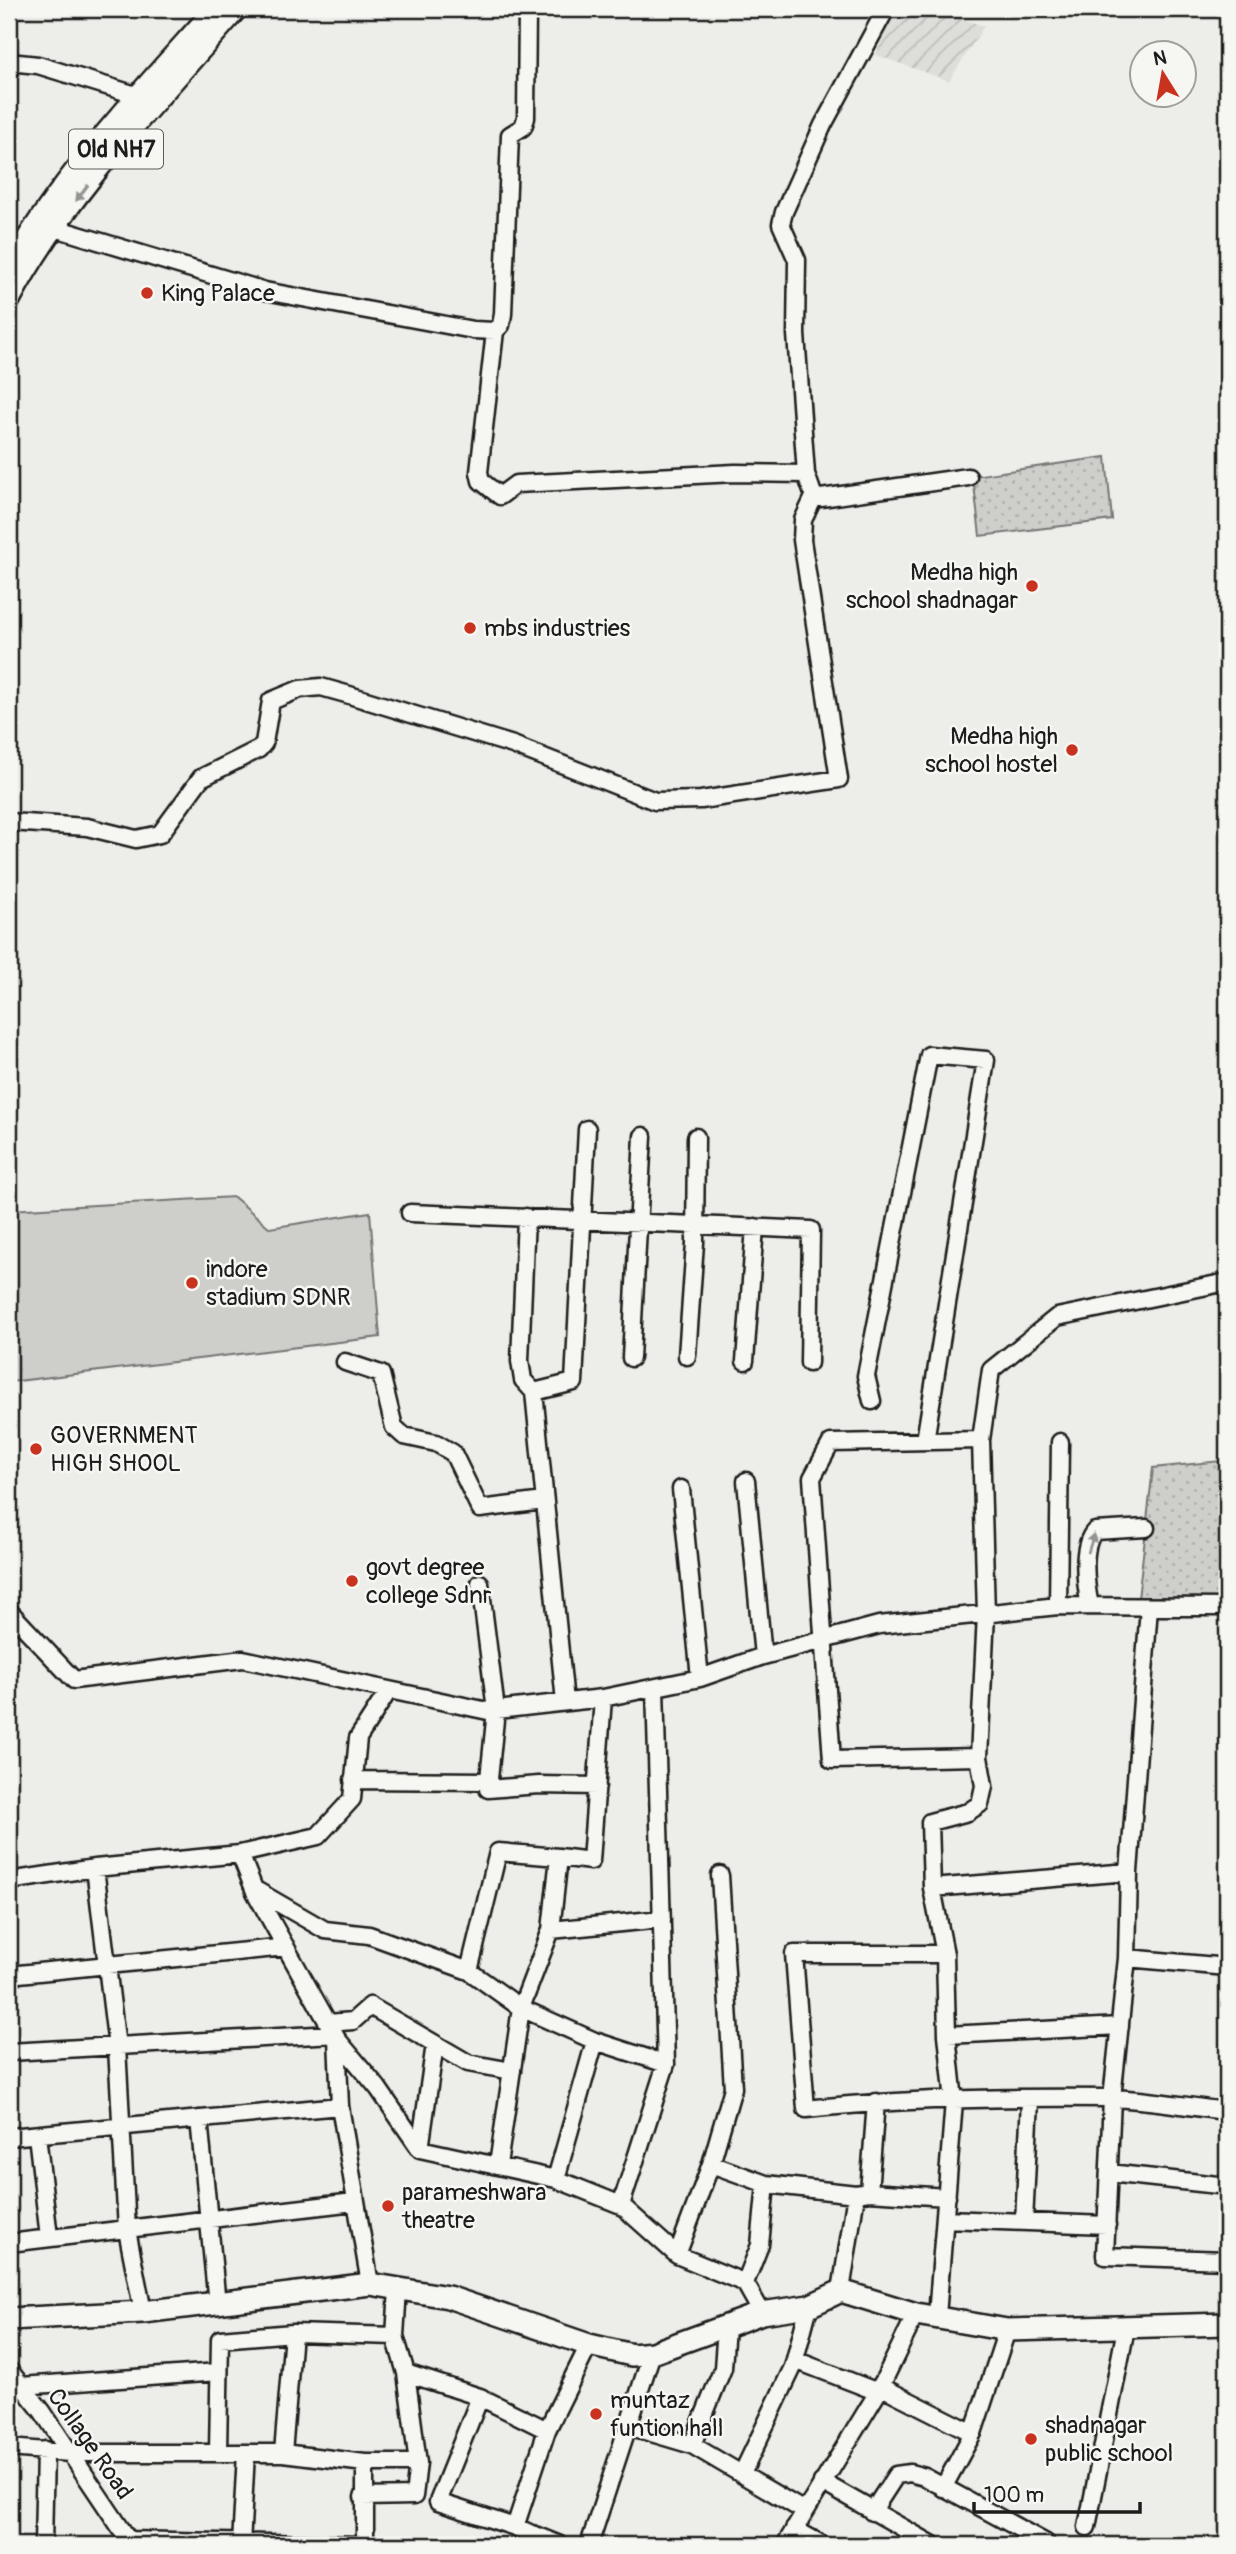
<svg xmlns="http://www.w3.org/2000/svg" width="1236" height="2554" font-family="Pangolin,sans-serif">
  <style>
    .industrial { fill: url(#industrial-furrows) }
    .grass { fill: url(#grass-dots); stroke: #757574; stroke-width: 2 }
    .pitch { fill: #cececb; stroke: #757574; stroke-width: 2 }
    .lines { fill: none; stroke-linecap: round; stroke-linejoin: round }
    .minor-casing { stroke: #1c1c1c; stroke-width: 21 }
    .major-casing { stroke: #1c1c1c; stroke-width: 26 }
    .minor { stroke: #f6f6f2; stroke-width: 16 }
    .major { stroke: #f6f6f2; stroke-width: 21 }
    .oneway { fill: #949492 }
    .poi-dot { fill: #c8321e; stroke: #f6f6f2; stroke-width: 2.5 }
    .labels { text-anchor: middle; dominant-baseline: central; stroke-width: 5; stroke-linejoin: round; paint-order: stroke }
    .shield { fill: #f6f6f2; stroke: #5d5d5c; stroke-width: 2 }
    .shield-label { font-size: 23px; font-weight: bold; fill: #1c1c1c }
    .poi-label { font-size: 24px; fill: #1c1c1c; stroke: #f6f6f2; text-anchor: start }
    .street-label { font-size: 24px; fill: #1c1c1c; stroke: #f6f6f2 }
  </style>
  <defs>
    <pattern id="industrial-furrows" width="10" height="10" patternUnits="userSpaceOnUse" patternTransform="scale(1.75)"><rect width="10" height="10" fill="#ddddda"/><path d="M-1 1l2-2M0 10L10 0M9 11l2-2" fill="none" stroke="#bdbdba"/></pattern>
    <pattern id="grass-dots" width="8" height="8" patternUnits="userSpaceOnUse" patternTransform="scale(1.75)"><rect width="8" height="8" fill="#cececb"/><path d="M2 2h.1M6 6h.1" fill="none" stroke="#b0b0ae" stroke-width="1.8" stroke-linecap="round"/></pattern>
  </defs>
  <rect width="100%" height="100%" fill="#edede9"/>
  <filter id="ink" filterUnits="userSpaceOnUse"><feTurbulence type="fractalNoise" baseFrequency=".0143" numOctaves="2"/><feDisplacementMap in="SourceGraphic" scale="14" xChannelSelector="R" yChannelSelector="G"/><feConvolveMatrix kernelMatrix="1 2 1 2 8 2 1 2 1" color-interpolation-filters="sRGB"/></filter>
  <g filter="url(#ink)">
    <path class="industrial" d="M893,9H932L984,26L949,81L876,55Z"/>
    <path class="grass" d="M1106,457L1112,520L980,536L973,476Z
      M1221,1461L1227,1494V1599H1138L1153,1468Z"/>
    <path class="pitch" d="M234,1197L270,1228L370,1212L380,1337L9,1382V1210Z"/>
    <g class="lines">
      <g class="minor-casing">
        <path id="minor" d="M886,9L823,125L784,212L781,224L797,260L796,334L806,474L814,497L821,498L968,477
          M9,62L38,65L139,96
          M55,228L265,291L473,330L495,331L501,325L503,314L510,135L523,127L526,118L527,9
          M495,331L479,472L481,481L500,496L516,484L735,473L806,474
          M9,822L87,827L136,839L160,834L201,778L259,749L264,743L271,701L300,689L321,687L346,694L513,745L655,801L701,800L839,779L802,540L803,520L814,497
          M410,1213L811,1230L809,1363
          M526,1217L520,1361L523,1380L534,1392L565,1702
          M687,1356L695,1243L696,1137
          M631,1358L643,1136
          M745,1361L755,1227
          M345,1362L381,1374L394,1427L404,1436L436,1443L453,1453L480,1509L544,1501
          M534,1392L574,1382L587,1129
          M872,1401L866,1376L929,1055L986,1060L925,1441
          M746,1481L763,1656
          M681,1489L700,1678
          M480,1583L496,1710L488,1789L539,1785L597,1786
          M1058,1606L1060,1442
          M1090,1606C1086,1587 1080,1546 1095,1531L1146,1528
          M9,1611L74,1680L243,1659L488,1711L603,1698L700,1678L763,1656L879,1625L1058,1606L1227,1607
          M655,1688L666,2064L621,2205L677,2255
          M389,1690L358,1738L352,1799L318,1836L240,1854L254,1889L325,1930L369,1935L469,1971L521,2008L595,2041L666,2064
          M979,1757L832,1760L812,1478L831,1443L981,1440L991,1370L1057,1317L1227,1282
          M353,1780L489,1781
          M95,1868L117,2047L127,2230L143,2312
          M1129,1872L1149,1607
          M9,1881L95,1868L240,1854
          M932,1888L930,1822L968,1812L980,1804L984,1786L979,1757L986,1614L981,1440
          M255,1892L337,2039L340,2106L370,2284
          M551,1930L662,1919
          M945,1954L932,1888L1129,1872L1127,1958L1112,2098L1105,2256L1227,2260
          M1127,1958L1227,1967
          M469,1971L498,1852L559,1857
          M9,1975L286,1947
          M328,2023L353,2021L370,2006L468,2063L512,2071
          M947,2035L1120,2026
          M337,2039L378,2088L420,2149L556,2179
          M595,2041L556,2179L621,2205
          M9,2052L334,2034
          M199,2119L217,2304
          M37,2135L49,2237
          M9,2137L340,2106
          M420,2149L435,2044
          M711,2164L733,2088L720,1875
          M498,2165L521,2008L551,1930L559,1857L591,1861L603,1698
          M1109,2173L1227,2186
          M869,2192L947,2197
          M945,2219L1107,2225
          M1024,2222L1030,2100
          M9,2243L354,2202
          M745,2283L760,2245L766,2184
          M841,2291L856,2194L869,2192L876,2102
          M762,2313L745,2283L677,2255L711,2164L766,2184L856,2194
          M937,2316L954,2101L947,2035L945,1954H794L806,2109C904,2098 1011,2097 1110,2098C1149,2099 1189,2107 1227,2111
          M726,2327L723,2368L692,2445L804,2511
          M795,2360L878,2392
          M9,2370L42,2411L132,2545
          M406,2373L480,2397
          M21,2386L219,2372
          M880,2386L973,2433
          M628,2426L692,2445
          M547,2430L480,2397L438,2502L515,2527L547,2430L589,2345
          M9,2448L70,2453H283L365,2463H418L406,2373L395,2336L398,2289
          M218,2452L220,2339L293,2333
          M283,2453L293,2333L395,2336
          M742,2474L793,2367L809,2306
          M822,2482L933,2545
          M943,2488L973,2433L1007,2330
          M363,2497L414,2496L418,2463
          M872,2512L896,2475L910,2473L925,2477L1046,2543
          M515,2527L560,2545
          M1087,2527L1126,2328
          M794,2529L823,2545
          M129,2540L358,2545
          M43,2545L45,2450
          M241,2545L246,2453
          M365,2545V2463
          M589,2545L652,2353
          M785,2545L878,2392L916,2314"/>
      </g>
      <g class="major-casing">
        <path id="major" d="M9,270C63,174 143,91 216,9
          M9,300C62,198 160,96 236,9
          M9,2319L143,2312L370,2284L448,2297L589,2345L632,2355L652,2353L762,2313L809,2306L841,2291L916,2314L1007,2330L1227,2324"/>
      </g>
      <use href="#minor" class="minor"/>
      <use href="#major" class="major"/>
    </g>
    <defs><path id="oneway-solid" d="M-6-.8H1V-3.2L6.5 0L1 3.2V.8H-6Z" transform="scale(1.75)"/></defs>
    <g class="oneway">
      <use href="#oneway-solid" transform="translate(82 193) rotate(127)"/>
      <use href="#oneway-solid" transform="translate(1091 1543) rotate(-73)"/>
    </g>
  </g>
  <g class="poi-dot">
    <circle cx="147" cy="293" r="7"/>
    <circle cx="1032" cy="586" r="7"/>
    <circle cx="470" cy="628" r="7"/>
    <circle cx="1072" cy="750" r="7"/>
    <circle cx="192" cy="1283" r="7"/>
    <circle cx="36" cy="1449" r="7"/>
    <circle cx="352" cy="1581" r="7"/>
    <circle cx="388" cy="2206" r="7"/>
    <circle cx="596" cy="2414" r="7"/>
    <circle cx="1031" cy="2439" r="7"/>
  </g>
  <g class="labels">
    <rect class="shield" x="69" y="129.5" width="94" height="39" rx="5"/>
    <g class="shield-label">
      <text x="116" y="149">Old NH7</text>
    </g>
    <g class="poi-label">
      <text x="161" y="293">King Palace</text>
      <text x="1018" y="572" text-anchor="end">Medha high<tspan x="1018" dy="28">school shadnagar</tspan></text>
      <text x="484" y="628">mbs industries</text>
      <text x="1058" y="736" text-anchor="end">Medha high<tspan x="1058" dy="28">school hostel</tspan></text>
      <text x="206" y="1269">indore<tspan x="206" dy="28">stadium SDNR</tspan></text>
      <text x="50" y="1435">GOVERNMENT<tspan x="50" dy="28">HIGH SHOOL</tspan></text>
      <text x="366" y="1567">govt degree<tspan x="366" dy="28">college Sdnr</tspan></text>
      <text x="402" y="2192">parameshwara<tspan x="402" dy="28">theatre</tspan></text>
      <text x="610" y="2400">muntaz<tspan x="610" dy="28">funtion hall</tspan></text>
      <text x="1045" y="2425">shadnagar<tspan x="1045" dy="28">public school</tspan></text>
    </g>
    <g class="street-label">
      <text transform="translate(90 2444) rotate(55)">Collage Road</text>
    </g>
  </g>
  <rect width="1236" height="2554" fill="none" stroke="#f6f6f2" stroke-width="35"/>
  <rect x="18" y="18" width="1201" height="2519" fill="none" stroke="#1c1c1c" stroke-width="2.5" filter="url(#ink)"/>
  <g transform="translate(1163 74) rotate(349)"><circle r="33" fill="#f6f6f2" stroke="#9f9f9c" stroke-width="2"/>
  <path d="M0-5L12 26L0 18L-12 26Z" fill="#c8321e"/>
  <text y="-10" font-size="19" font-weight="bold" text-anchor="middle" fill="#1c1c1c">N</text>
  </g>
  <path d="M974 2502v10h166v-10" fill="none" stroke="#1c1c1c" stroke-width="3.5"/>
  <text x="984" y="2502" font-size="21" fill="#1c1c1c" stroke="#f6f6f2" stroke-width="5" paint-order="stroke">100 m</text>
</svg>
